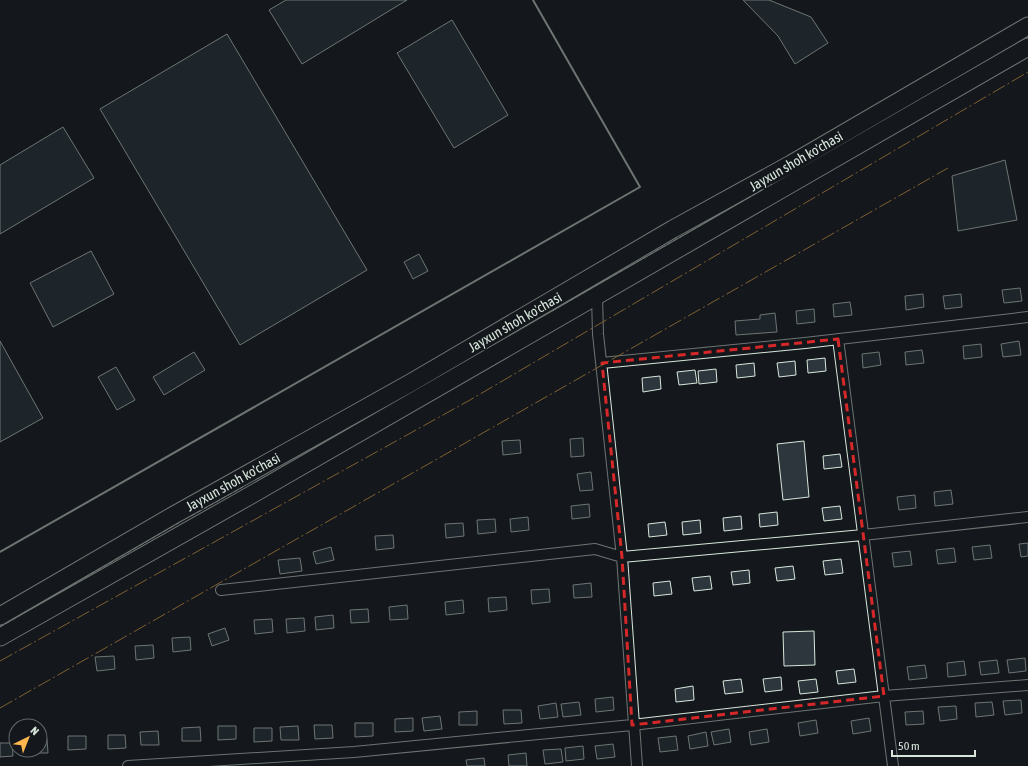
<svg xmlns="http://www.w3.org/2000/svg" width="1028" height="766" font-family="'Asap Condensed',sans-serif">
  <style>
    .building { fill: #2c363c; stroke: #d8e6dc }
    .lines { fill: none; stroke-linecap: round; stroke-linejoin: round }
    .minor-casing { stroke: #d8e6dc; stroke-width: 12 }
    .trunk-casing { stroke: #d8e6dc; stroke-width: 19 }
    .minor { stroke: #14181c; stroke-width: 10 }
    .trunk { stroke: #14181c; stroke-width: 17 }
    .fence { stroke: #d8e6dc; stroke-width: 1; stroke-dasharray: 5 2; stroke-linecap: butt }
    .wall { stroke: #d8e6dc; stroke-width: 2 }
    .power { stroke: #ffb74d; stroke-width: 1; stroke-dasharray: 14 3 2 3; stroke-linecap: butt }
    .marked { fill: none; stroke: #d62828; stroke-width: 3; stroke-dasharray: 8 5; stroke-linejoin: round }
    .labels { text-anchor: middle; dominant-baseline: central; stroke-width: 3; stroke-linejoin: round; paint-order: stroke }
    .street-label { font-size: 14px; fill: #d8e6dc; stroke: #14181c }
  </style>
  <rect width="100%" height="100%" fill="#14181c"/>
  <path class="building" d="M286,0H407L302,64L269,10Z
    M743,0H769L811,17L828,43L795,64L778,36Z
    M452,20L508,115L454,148L397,53Z
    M227,34L367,270L240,345L100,109Z
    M63,127L94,178L0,234V165Z
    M1005,160L1017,220L958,231L952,176Z
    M91,251L114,294L53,327L30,283Z
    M419,254L428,271L413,279L404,262Z
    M1020,288L1022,301L1004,303L1002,290Z
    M923,294L924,307L906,310L905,296Z
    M961,294L962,307L945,309L943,296Z
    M850,302L852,315L834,317L833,304Z
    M814,309L815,322L797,324L796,311Z
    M775,313L777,332L736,335L735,321L760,319V315Z
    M0,341L43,418L0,442Z
    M1019,341L1021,355L1003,357L1001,344Z
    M981,344L982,357L964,359L963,346Z
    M922,350L924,363L906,365L905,352Z
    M194,352L205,370L164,395L153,377Z
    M879,352L881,365L863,368L862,354Z
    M825,358L826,371L808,373L807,360Z
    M795,361L796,375L779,377L777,363Z
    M754,363L755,376L737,378L736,365Z
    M116,367L135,400L117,410L98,377Z
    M716,369L717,382L699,384L698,371Z
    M695,370L697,383L679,385L677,372Z
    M660,376L661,389L643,392L642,378Z
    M583,438L584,456L571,457L570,439Z
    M520,440L521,453L503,455L502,441Z
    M804,441L809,497L783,500L777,444Z
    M840,454L842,467L824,469L823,456Z
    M591,472L593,490L580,491L577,474Z
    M951,490L953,504L935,506L934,492Z
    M915,495L916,508L899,510L897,497Z
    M589,504L590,517L572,519L571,506Z
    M840,506L842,519L824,521L822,508Z
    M777,512L778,525L760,527L759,514Z
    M741,516L742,529L724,531L723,518Z
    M528,517L529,530L511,532L510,519Z
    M495,519L496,532L478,534L477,520Z
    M700,520L701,533L683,535L682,522Z
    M665,522L667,535L649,537L648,524Z
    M463,523L464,536L446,538L445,524Z
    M393,535L394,548L376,550L375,536Z
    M1028,543V556L1021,557L1019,544Z
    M990,545L992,558L974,560L972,547Z
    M331,547L334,560L316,564L313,552Z
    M954,548L956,562L938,564L936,550Z
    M910,551L912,565L894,567L892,553Z
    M300,558L302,571L280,574L278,560Z
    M841,559L843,573L825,575L823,561Z
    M793,566L795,579L777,581L775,568Z
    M749,570L750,583L733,585L731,572Z
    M710,576L712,589L694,591L692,578Z
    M670,581L672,594L654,596L653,583Z
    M591,583L592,597L574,598L573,585Z
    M549,589L550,602L532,604L531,590Z
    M506,597L507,610L489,612L488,598Z
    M463,600L464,613L446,615L445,602Z
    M407,605L408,619L390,620L389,607Z
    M368,609L369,622L351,623L350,610Z
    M333,615L334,628L316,630L315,617Z
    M304,618L305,631L287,633L286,619Z
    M272,619L273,632L255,634L254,620Z
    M225,628L229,640L212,646L208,634Z
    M814,631L815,665L784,666L783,632Z
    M190,637L191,650L173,652L172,638Z
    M153,645L154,658L136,660L135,646Z
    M114,656L115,669L97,671L95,657Z
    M1025,658L1026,671L1009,673L1007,660Z
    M997,660L999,673L981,675L979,662Z
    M964,661L966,675L948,677L947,663Z
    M925,665L927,678L909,680L907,667Z
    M854,669L856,682L838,684L836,671Z
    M781,677L782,690L765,692L763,679Z
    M741,679L743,692L725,694L723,681Z
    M816,679L818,692L800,694L798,681Z
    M693,686L694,700L676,702L675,689Z
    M613,697L614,710L596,712L595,699Z
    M1021,700L1022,713L1005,715L1003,701Z
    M579,702L581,715L563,717L561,704Z
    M992,702L994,715L976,717L975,703Z
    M556,703L558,717L540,719L538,706Z
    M956,706L957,719L940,721L938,707Z
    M503,710H521L522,723L504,724Z
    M477,711V725H459V712Z
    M923,711L924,724L906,725L905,712Z
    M440,716L442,729L424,731L422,718Z
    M413,718V731L395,732V719Z
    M869,718L871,731L853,734L851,721Z
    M816,720L818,733L800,736L798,723Z
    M355,723H373V736L355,737Z
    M314,725H332L333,738L315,739Z
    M218,726H236V739L218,740Z
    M298,726L299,740H281L280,727Z
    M200,727L201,741H182V728Z
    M254,728H272V741L254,742Z
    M729,729L731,742L714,745L711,732Z
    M767,729L769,742L751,745L749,732Z
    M158,731L159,745H141L140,732Z
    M706,732L708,746L690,749L688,736Z
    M108,735H125L126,748L108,749Z
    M68,736H86V749L68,750Z
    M676,736L678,750L660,752L658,738Z
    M47,739L48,753H30V750H40V740Z
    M0,743H12L13,756L0,757Z
    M613,744L615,757L597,759L595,746Z
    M583,746L584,759L566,761L565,748Z
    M561,749L563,762L545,764L543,750Z
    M526,753L527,766H509L508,755Z
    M484,758L485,766H467L466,760Z"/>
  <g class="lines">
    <g class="minor-casing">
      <path id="minor" d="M597,296L598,334L622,557L637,766
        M838,339L893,766
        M602,363L805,343L1028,317
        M221,590L595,549L622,557L863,535L1028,517
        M128,766L354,752L632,725L884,696L1028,685"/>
    </g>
    <g class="trunk-casing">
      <path id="trunk" d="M0,616L174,515L412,382L673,229L791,164L1028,26
        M0,637L251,495L1028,47"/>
    </g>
    <use href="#minor" class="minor"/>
    <use href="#trunk" class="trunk"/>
    <path class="fence" d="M552,311L772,184
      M191,516L243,487
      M0,627L182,521"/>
    <path class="wall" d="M0,552L640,187L533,0"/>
    <path class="power" d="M0,661L470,400L1028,72
      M0,708L948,168"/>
  </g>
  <path d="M0 0H1028V766H0ZM838,339L884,696L632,725L622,557L602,363Z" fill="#14181c" fill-opacity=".55" fill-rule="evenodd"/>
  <path class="marked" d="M838,339L884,696L632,725L622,557L602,363Z"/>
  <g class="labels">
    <g class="street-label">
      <text transform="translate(796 161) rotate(-30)">Jayxun shoh ko'chasi</text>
      <text transform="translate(515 322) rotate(-30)">Jayxun shoh ko'chasi</text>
      <text transform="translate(233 482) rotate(-29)">Jayxun shoh ko'chasi</text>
    </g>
  </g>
  <g transform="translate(28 738) rotate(43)"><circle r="19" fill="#14181c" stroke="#626a69"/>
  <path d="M0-3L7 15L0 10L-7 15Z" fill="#ffb74d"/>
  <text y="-6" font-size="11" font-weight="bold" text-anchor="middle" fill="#d8e6dc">N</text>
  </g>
  <path d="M892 750v6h83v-6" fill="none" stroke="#d8e6dc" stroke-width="2"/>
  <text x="898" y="750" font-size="12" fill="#d8e6dc" stroke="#14181c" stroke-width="3" paint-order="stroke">50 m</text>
</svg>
